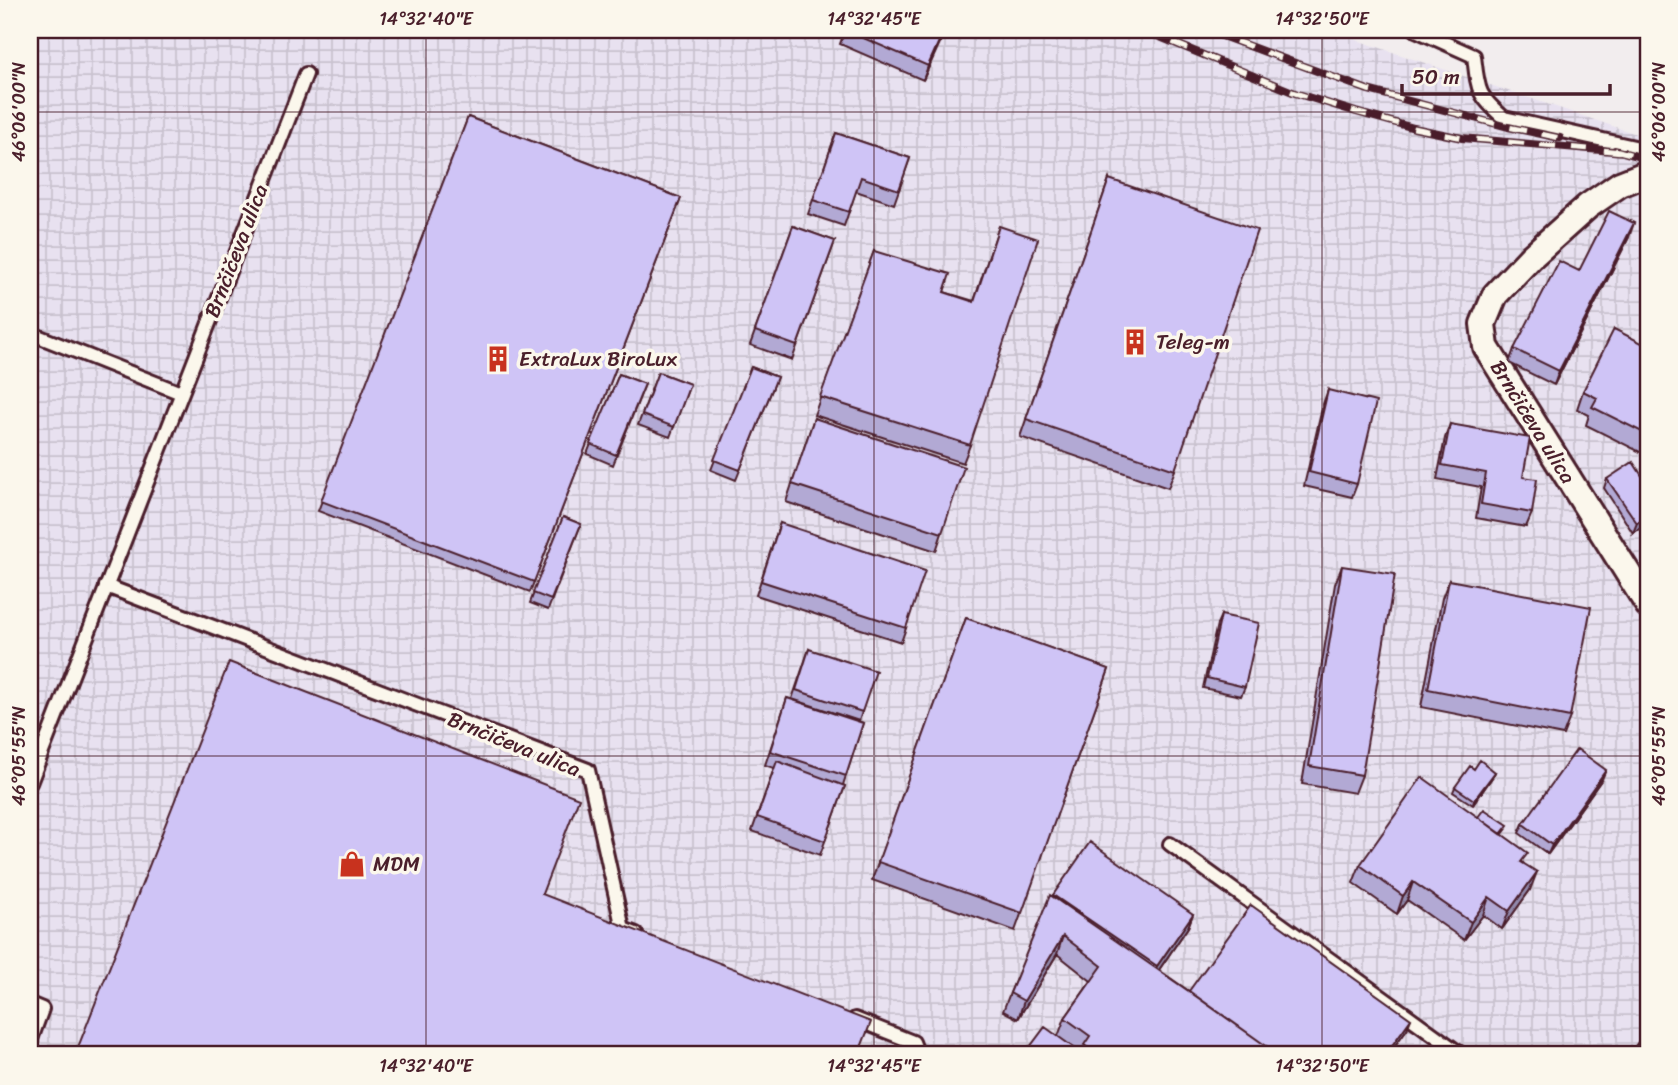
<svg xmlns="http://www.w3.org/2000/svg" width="1678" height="1085" font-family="Sriracha,sans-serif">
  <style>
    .industrial { fill: url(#industrial-grid) }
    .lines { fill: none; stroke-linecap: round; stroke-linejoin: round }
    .service-casing { stroke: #4a1f2b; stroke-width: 18 }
    .minor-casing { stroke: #4a1f2b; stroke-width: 30 }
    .service { stroke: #fbf7ec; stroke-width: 12 }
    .minor { stroke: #fbf7ec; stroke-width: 24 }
    .rail-casing { stroke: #4a1f2b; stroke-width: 8 }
    .rail { stroke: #fbf7ec; stroke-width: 5; stroke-dasharray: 16; stroke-linecap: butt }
    .wall { fill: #b2a9d4; stroke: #4a1f2b; stroke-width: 2 }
    .shaded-wall { fill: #9189ac; stroke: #4a1f2b; stroke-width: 2 }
    .building { fill: #cfc4f6; stroke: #4a1f2b; stroke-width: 2 }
    .ticks { fill: none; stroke: #4a1f2b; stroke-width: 2; stroke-opacity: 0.45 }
    .labels { text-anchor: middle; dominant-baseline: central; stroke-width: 7; stroke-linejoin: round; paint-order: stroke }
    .street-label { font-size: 21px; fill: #4a1f2b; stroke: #fbf7ec }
    .poi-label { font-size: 21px; fill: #4a1f2b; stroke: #fbf7ec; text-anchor: start }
    .neatline { fill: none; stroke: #4a1f2b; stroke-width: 2.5 }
    .ticks-label { font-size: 18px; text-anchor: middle; fill: #4a1f2b }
  </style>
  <defs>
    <pattern id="industrial-grid" width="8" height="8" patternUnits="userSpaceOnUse" patternTransform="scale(1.75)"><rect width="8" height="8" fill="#e8e1f0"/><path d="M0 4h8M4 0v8" fill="none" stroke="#c8c1ce"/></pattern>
  </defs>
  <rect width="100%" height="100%" fill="#f2edee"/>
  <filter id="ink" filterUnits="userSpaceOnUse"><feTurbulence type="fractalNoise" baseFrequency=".0143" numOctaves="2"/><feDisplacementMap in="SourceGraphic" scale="14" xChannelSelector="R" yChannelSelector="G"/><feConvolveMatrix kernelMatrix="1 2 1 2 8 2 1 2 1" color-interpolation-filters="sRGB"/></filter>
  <g filter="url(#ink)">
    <path class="industrial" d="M30,30H1327L1648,138V1055H30Z"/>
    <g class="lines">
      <g class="service-casing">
        <path id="service" d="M1416,30L1474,56C1478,90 1477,95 1504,118L1648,150
          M30,333L181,393
          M106,586L588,770L623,929L636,934
          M30,783L306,74
          M1170,844L1462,1055
          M30,1004L42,1009L30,1042
          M855,1019L913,1042L918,1055"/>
      </g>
      <g class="minor-casing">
        <path id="minor" d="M1648,173L1620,184L1588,206L1531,257L1495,295L1483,324L1486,347L1648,605
          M1646,1055L1648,1052"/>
      </g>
      <use href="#service" class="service"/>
      <use href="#minor" class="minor"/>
      <g class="rail-casing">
        <path id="rail" d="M1143,30L1295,93L1356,112L1414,128L1462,138L1624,152
          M1206,30L1368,90L1508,127L1560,138
          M1615,150L1648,159"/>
      </g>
      <use href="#rail" class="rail"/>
    </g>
    <path class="wall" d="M845,30H945L923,80L840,44Z
      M468,117L681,198L530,592L318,511Z
      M836,133L910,158L894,204L856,191L844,226L808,214Z
      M1109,179L1175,470L1168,488L1020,437Z
      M793,226L835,241L792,360L750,345Z
      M999,226L970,445L963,463L814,415L874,251L944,292L974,301Z
      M1629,237L1554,385L1509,363L1514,349L1579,271Z
      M1648,346V456L1586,425L1589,415L1577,409L1583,391Z
      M751,367L777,377L736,480L711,470Z
      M658,372L690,384L670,437L638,425Z
      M619,374L645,384L613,465L587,454Z
      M1328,390L1357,484L1352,497L1304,486L1323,404Z
      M814,418L942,533L936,551L786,502Z
      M1450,424L1523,477L1532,513L1526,527L1476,518L1481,487L1437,479L1445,438Z
      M1607,479L1648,485V523L1633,533L1604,488Z
      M563,517L581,524L548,610L530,603Z
      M780,523L906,628L901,642L756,595Z
      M1342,566L1362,775L1355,793L1302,784L1335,584Z
      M1449,580L1570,717L1563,735L1421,707L1442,598Z
      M1221,615L1245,687L1241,696L1203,688L1217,624Z
      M966,618L1109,669L1015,931L872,880Z
      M809,649L862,712L859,721L792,699Z
      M787,698L863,723L843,785L845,786L820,855L752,831L774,768L765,765Z
      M1474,769L1495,772L1493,776L1473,805L1453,792L1455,787Z
      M1602,779L1548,854L1519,833L1523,824Z
      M1506,830L1502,835L1524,864L1530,890L1502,929L1483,915L1464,940L1407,900L1397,914L1353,883L1360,865Z
      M1053,895L1193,914L1188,927L1159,970L1189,991L1407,1029L1388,1055H1024L1058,1036L1065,1018L1091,981L1057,954L1018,1019L1003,1011L1010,993Z"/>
    <path class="shaded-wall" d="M944,30V34L923,80L928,66Z
      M1634,223L1629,237L1554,385L1559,371Z
      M1648,516V523L1633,533L1637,523Z
      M1606,770L1602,779L1548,854L1552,845Z
      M1495,772L1493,776L1473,805L1474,800Z
      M1537,872L1530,890L1502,929L1509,911Z
      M1413,882L1407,900L1397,914L1403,896Z
      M1489,897L1483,915L1464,940L1471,922Z
      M1193,914L1188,927L1152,980L1157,966Z
      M1063,936L1057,954L1018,1019L1024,1001Z
      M1411,1019L1407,1029L1388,1055H1385Z"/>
    <path class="building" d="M845,30H944L928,66Z
      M468,117L681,198L534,582L321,501Z
      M836,133L910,158L899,190L861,177L849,212L813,200Z
      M1109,179L1257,230L1175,470L1026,419Z
      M1609,211L1634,223L1559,371L1514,349L1559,261L1579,271Z
      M793,226L835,241L797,346L755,331Z
      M999,226L1038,239L970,445L820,397L874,251L950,274L944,292L974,302Z
      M1614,329L1648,346V435L1592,407L1597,398L1583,391Z
      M751,367L777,377L740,470L714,460Z
      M658,372L690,384L674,427L642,415Z
      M619,374L645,384L616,455L590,444Z
      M1328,390L1376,402L1357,484L1309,472Z
      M814,418L964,467L942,533L792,484Z
      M1450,424L1530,438L1523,477L1537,479L1532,513L1481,504L1486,473L1442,465Z
      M1633,462L1648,485V516L1637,523L1607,479Z
      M563,517L581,524L551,600L533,593Z
      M780,523L925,571L906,628L761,581Z
      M1342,566L1395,574L1362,775L1309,766Z
      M1449,580L1591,607L1570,717L1428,689Z
      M1221,615L1259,623L1245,687L1207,678Z
      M966,618L1109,669L1022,913L878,862Z
      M809,649L876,671L862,712L796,690Z
      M229,662L579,798L542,894L871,1022L858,1055H75Z
      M787,698L863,723L846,776L770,751Z
      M1577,749L1606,770L1552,845L1523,824Z
      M1480,760L1495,772L1474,800L1455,787L1470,766L1474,769Z
      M777,761L845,786L825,841L757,817Z
      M1422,777L1528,853L1521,862L1537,872L1509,911L1489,897L1471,922L1413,882L1403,896L1360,865Z
      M1484,809L1508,825L1501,834L1478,817Z
      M1090,842L1193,914L1157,966L1053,895Z
      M1050,895L1187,990L1279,1055H1099L1084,1045L1090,1036L1065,1018L1102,966L1063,936L1024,1001L1010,993Z
      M1251,905L1411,1019L1385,1055H1279L1189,991Z
      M1045,1027L1084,1055H1024Z"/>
  </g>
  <path class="ticks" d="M426,30V1055M874,30V1055M1322,30V1055M30,112H1648M30,756H1648"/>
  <defs>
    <g id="building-bare" transform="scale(2.1)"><path d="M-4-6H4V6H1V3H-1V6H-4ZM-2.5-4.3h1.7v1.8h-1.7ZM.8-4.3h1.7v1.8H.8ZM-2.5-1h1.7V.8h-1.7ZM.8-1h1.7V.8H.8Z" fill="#c8321e" stroke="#fbf7ec" stroke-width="2.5" paint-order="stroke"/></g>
    <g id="shop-bare" transform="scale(2.1)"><path d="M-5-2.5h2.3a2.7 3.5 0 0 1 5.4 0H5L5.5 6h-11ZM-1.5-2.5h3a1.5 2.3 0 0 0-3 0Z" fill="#c8321e" stroke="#fbf7ec" stroke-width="2.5" paint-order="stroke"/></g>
  </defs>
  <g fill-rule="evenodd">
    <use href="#building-bare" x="1135" y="342"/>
    <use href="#building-bare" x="498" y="359"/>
    <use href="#shop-bare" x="352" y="864"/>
  </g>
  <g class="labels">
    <g class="street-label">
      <text transform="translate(236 251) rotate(-69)">Brnčičeva ulica</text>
      <text transform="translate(1533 422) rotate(58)">Brnčičeva ulica</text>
      <text transform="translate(514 744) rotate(22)">Brnčičeva ulica</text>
    </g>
    <g class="poi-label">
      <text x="1156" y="342">Teleg-m</text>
      <text x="519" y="359">ExtraLux BiroLux</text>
      <text x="373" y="864">MDM</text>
    </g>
  </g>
  <rect width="1678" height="1085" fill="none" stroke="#fbf7ec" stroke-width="77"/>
  <path d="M1402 84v10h208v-10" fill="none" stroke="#4a1f2b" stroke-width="3.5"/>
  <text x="1412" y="84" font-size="21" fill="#4a1f2b" stroke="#fbf7ec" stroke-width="5" paint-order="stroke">50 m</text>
  <rect x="38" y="38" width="1602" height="1008" class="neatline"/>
  <g class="ticks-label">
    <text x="426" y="25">14°32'40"E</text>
    <text x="874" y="25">14°32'45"E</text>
    <text x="1322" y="25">14°32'50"E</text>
    <text transform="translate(19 112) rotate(-90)" y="6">46°06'00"N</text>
    <text transform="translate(1659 112) rotate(-90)" y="6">46°06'00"N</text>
    <text transform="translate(19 756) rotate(-90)" y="6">46°05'55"N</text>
    <text transform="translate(1659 756) rotate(-90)" y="6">46°05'55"N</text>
    <text x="426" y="1072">14°32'40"E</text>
    <text x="874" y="1072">14°32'45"E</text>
    <text x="1322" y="1072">14°32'50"E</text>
  </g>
</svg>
